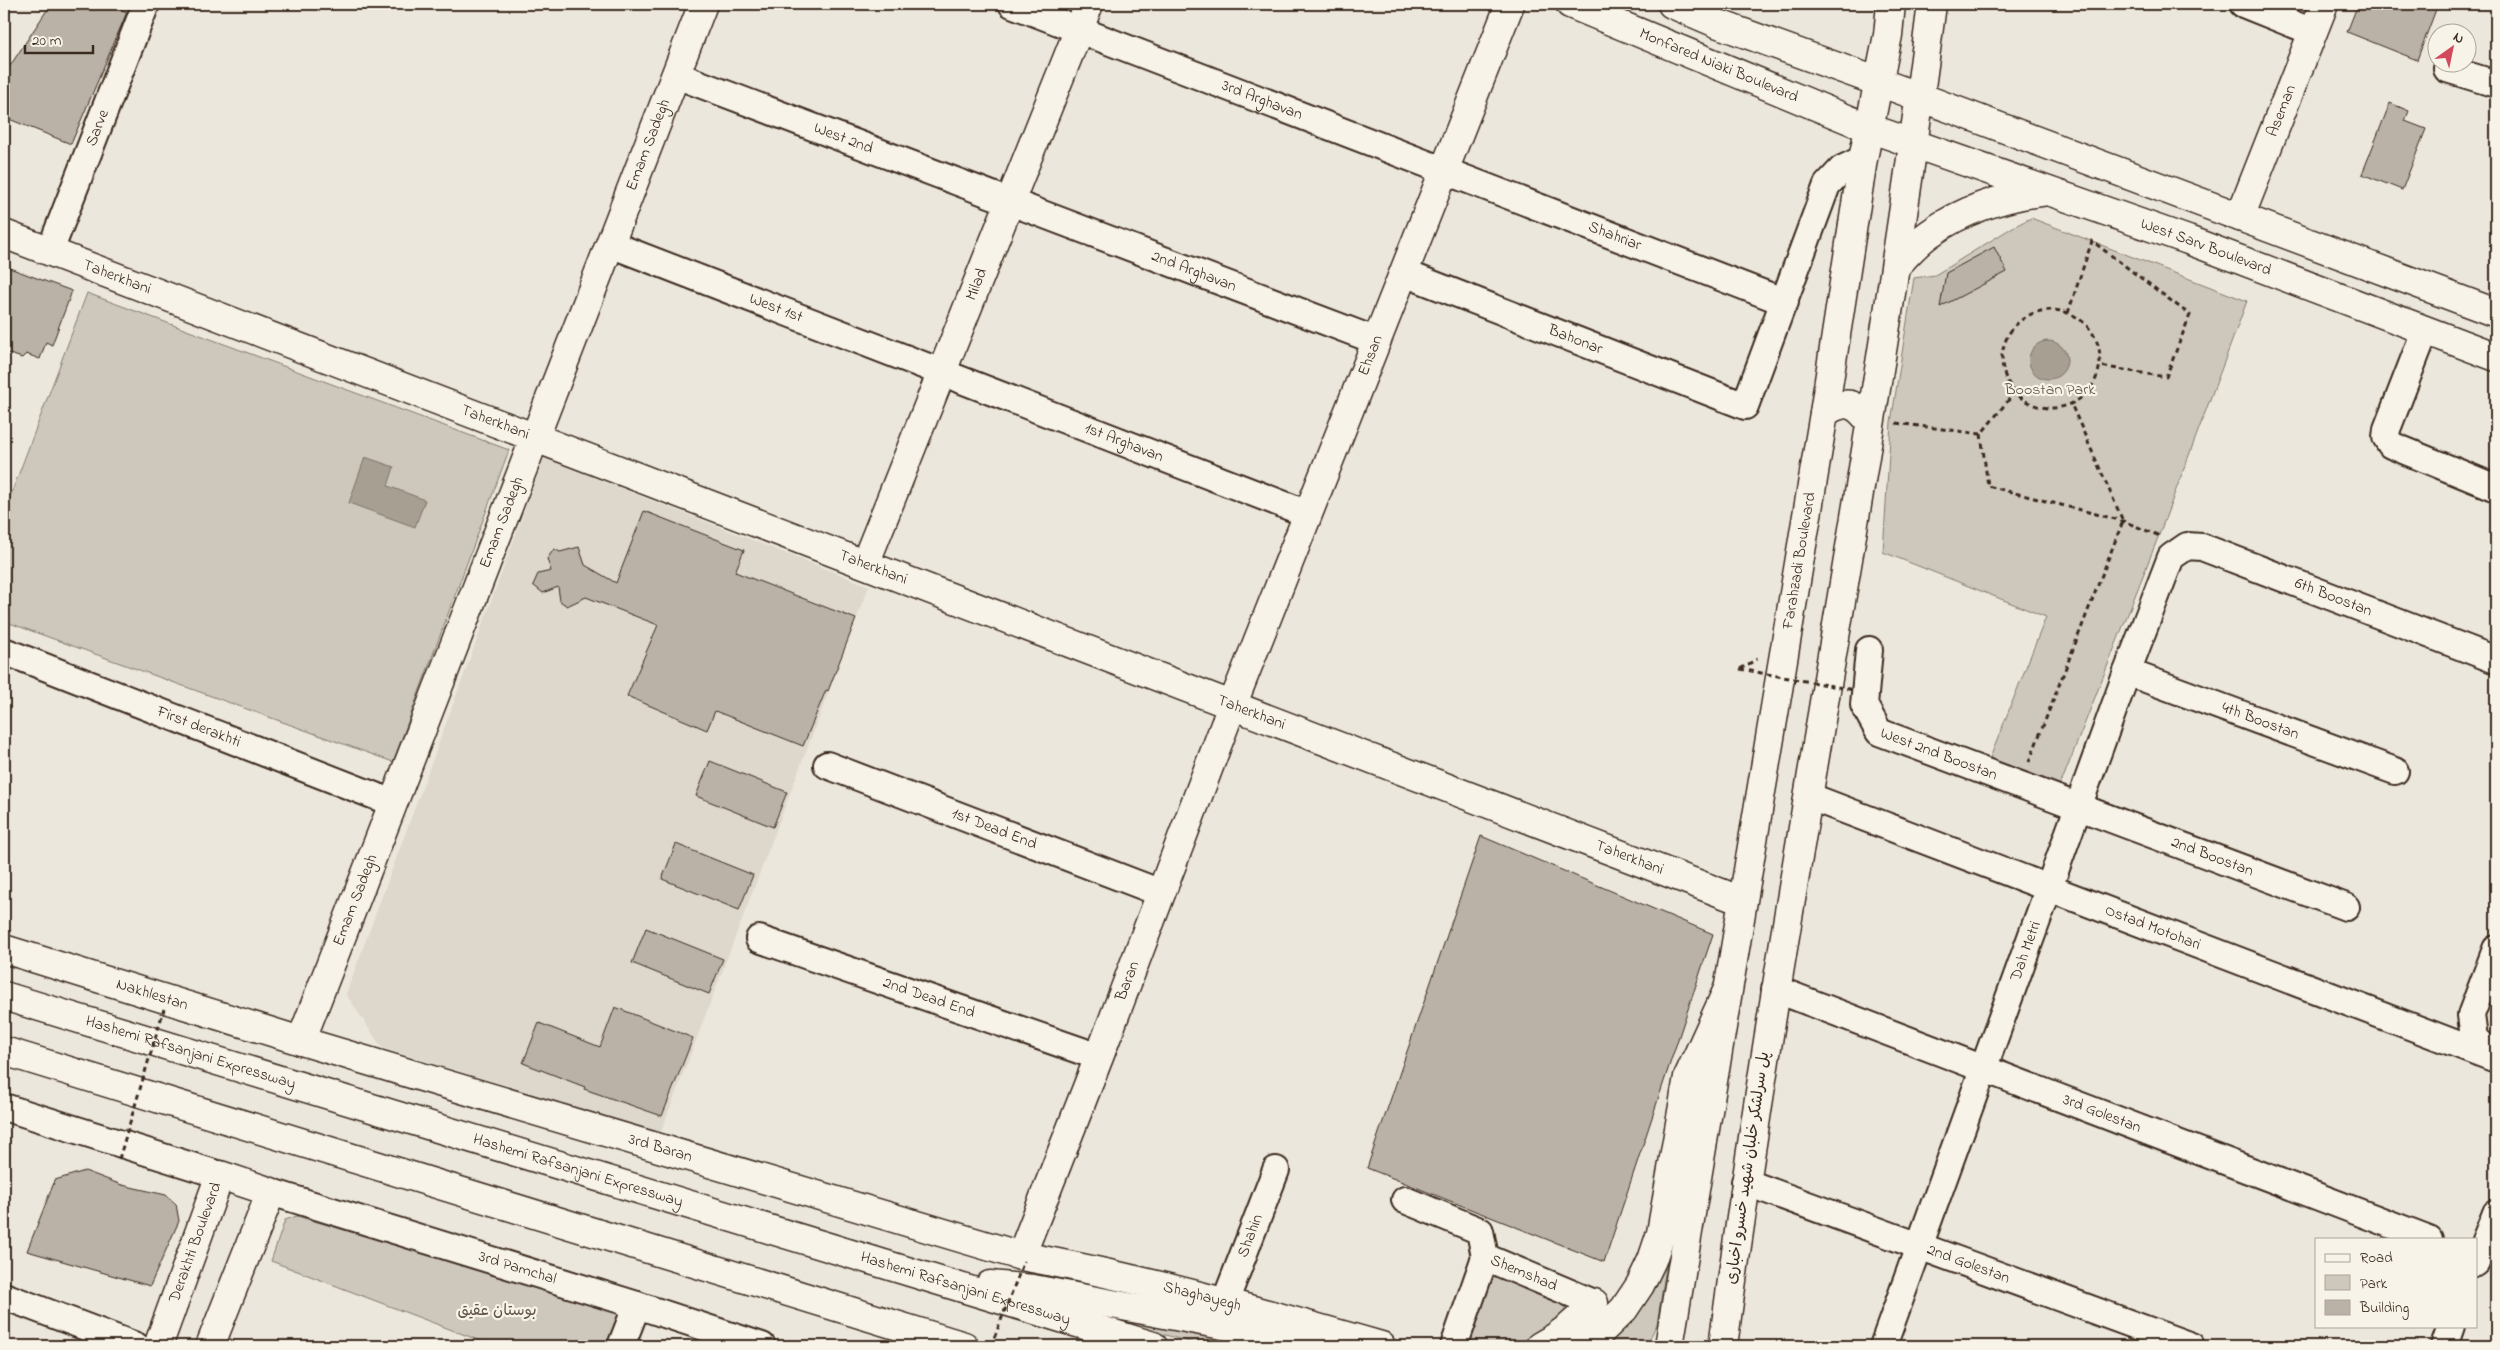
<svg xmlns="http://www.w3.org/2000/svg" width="2500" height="1350" font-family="'Indie Flower','Playpen Sans Arabic',sans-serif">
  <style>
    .built { fill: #ddd7cc }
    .green { fill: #cec8bc; stroke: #84796d }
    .water { fill: #a89f93; stroke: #7c7064 }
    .building { fill: #bab2a7; stroke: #3b2a1e }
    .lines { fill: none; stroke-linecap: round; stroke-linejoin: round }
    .minor-casing { stroke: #3b2a1e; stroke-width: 30 }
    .tertiary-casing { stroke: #3b2a1e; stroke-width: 31 }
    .secondary-casing { stroke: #3b2a1e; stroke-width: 31 }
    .trunk-casing { stroke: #3b2a1e; stroke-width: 31 }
    .path { stroke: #3b2a1e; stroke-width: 3; stroke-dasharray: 5 4; stroke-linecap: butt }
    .minor { stroke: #f7f3e8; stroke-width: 26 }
    .tertiary { stroke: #f7f3e8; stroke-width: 28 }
    .secondary { stroke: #f7f3e8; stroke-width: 28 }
    .trunk { stroke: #f7f3e8; stroke-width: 28 }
    .path-bridge { stroke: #3b2a1e; stroke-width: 3; stroke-dasharray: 5 4; stroke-linecap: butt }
    .labels { text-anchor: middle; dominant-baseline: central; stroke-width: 4.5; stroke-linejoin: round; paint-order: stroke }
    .street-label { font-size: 16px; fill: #3b2a1e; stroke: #f7f3e8 }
    .park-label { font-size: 16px; fill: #605246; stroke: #f7f3e8 }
  </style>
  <rect width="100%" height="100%" fill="#ece7dc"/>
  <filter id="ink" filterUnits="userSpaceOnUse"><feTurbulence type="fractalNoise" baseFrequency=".02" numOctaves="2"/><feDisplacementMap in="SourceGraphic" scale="10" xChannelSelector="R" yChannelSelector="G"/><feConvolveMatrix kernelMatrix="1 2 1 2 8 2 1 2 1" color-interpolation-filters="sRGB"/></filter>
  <g filter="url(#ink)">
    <path class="built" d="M544,458L869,586L661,1132L382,1048L346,994Z"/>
    <path class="green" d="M2031,218L2247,301L2159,535L2060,786L1990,758L2046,617L1883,552L1891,422L1914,278L1935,275L2013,227Z
      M87,293L509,450L393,762L4,621V513Z
      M1684,1151L1657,1324L1646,1346H1596L1606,1338Z
      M297,1216L620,1312L606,1346H494L271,1261L285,1220Z
      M1499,1271L1568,1298L1561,1324L1520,1346H1466L1492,1276Z
      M1033,1296L1279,1346H1203Z"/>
    <path class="water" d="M2029 360a19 19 0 1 1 38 0a19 19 0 1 1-38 0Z
      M365,457L394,467L388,486L425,500L415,527L349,503Z"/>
    <path class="building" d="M51,4H109L127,12L71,144L4,117V75Z
      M2358,4H2438L2417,60L2347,32Z
      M2390,103L2409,111L2405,121L2426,129L2402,190L2362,174Z
      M1994,247L2007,272L1940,307L1946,273Z
      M4,266L72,291L52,345L46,342L40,359L26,354L22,358L4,352Z
      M644,511L744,550L735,572L856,619L828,691L826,690L803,746L715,711L707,730L627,696L658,625L586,597L567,606L560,601L558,587L543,593L533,585L538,574L551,571L547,559L554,549L560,552L579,547L585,565L616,583Z
      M710,761L787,792L773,827L696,796Z
      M1481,836L1713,934L1604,1262L1367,1168Z
      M676,844L753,875L739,910L662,879Z
      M646,928L723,959L709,994L632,963Z
      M615,1007L693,1038L662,1116L584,1089L585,1087L523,1063L539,1023L600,1047Z
      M85,1171L122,1185L166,1195L176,1204L179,1221L150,1286L27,1251L55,1180Z"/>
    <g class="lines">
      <g class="minor-casing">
        <g id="minor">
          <path id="s1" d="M1012,4L1785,302"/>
          <path d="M2243,4L2313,32"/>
          <path d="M2447,69L2496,84"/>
          <path id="s2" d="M676,75L1377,341"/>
          <path id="s3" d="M610,244L1308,514"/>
          <path id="s4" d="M50,251L146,4"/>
          <path id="s5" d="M1404,273L1745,406L1827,185L1842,169L1863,159"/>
          <path d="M2425,331L2387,429L2386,437L2391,445L2496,488"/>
          <path id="s6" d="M1869,650L1864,705L1879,732L2346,907"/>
          <path id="s7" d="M4,651L393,803"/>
          <path id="s8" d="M2127,672L2395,771"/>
          <path id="s9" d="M827,765L1161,893"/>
          <path id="s10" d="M1808,796L2496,1059"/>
          <path id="s11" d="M759,939L1099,1057"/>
          <path id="s12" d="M1775,989L2429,1239"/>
          <path d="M2494,1057L2474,1038L2471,1015L2496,949"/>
          <path d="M4,1107L220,1175"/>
          <path id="s13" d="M1745,1182L2191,1346"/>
          <path id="s14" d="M271,1192L637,1305L762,1346"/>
          <path d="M1405,1200L1480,1231L1485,1257"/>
          <path id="s15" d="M1485,1257L1594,1303"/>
          <path d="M2476,1263L2496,1213"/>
          <path d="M4,1296L136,1346"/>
          <path id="s16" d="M1225,1302L1276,1170"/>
          <path d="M621,1346L637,1305"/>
          <path d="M1454,1346L1485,1257"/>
          <path id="s17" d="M1883,1346L2127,672L2171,557L2187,546L2202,547L2496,660"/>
          <path d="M2444,1346L2451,1326"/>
        </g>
      </g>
      <g class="tertiary-casing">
        <g id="tertiary">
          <path id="s18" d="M2240,217L2324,4"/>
          <path id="s19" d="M4,234L1742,901"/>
          <path id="s20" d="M865,564L1089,4"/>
          <path id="s21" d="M4,949L301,1041L1021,1256C1143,1278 1262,1312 1381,1346"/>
          <path id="s22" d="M301,1041L703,4"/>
          <path id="s23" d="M1021,1256L1099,1057L1232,706L1510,4"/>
          <path d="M1540,1346C1562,1335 1578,1321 1594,1303"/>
        </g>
      </g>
      <g class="secondary-casing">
        <g id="secondary">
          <path id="s24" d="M1570,4L1869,128L2188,240L2496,357"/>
          <path d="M1672,4L1719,24L1920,97L2496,313"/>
          <path d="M1896,266C1907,254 1918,241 1932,232C1965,209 2007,196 2047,191"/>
          <path d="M1824,413C1846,399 1855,402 1870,422"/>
          <path id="s25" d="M158,1346L220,1175L271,1192L210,1346"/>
          <path id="s26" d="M1669,1346L1824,413L1863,159L1888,35L1891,4"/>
          <path d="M1723,1346C1783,897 1875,453 1932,4"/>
        </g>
      </g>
      <g class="trunk-casing">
        <g id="trunk">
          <path id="s27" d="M4,996L1153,1346"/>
          <path d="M4,1051L964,1346"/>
          <path d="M990,1285L1033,1289L1228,1326L1302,1346"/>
          <path d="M1586,1346L1624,1309L1640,1285L1652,1260L1661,1233L1688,1077L1727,991"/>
        </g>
      </g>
      <path class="path" d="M2002 359a49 49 0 1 1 98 0a49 49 0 1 1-98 0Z
        M2068,313L2092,241L2190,315L2166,377L2100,366
        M1896,423L1981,434L2015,392
        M1981,434L1988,486L2123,521L2160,536
        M1740,669L1757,659
        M2029,762L2123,521L2071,404"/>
      <use href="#minor" class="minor"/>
      <use href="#tertiary" class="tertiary"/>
      <use href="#secondary" class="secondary"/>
      <use href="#trunk" class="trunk"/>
      <path class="path-bridge" d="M1740,669L1854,690
        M119,1159L164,1009
        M991,1346L1024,1261"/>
    </g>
  </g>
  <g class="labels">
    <g class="street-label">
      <text stroke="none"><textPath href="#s24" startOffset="161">Monfared Niaki Boulevard</textPath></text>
      <text stroke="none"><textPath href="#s1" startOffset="268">3rd Arghavan</textPath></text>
      <text stroke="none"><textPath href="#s18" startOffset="114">Aseman</textPath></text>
      <text stroke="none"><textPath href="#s4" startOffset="132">Sarve</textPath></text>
      <text stroke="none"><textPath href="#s2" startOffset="179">West 2nd</textPath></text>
      <text stroke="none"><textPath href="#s22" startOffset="961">Emam Sadegh</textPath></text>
      <text stroke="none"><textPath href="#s1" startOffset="646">Shahriar</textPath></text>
      <text stroke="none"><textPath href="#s24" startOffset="681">West Sarv Boulevard</textPath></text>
      <text stroke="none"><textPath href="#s2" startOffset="554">2nd Arghavan</textPath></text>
      <text stroke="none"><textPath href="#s19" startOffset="121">Taherkhani</textPath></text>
      <text stroke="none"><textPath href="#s20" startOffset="301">Milad</textPath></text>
      <text stroke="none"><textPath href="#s3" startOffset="178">West 1st</textPath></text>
      <text stroke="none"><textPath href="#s5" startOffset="184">Bahonar</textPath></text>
      <text stroke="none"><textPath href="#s23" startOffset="966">Ehsan</textPath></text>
      <text stroke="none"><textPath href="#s19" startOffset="526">Taherkhani</textPath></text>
      <text stroke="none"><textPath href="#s3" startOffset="551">1st Arghavan</textPath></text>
      <text stroke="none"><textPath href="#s22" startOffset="556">Emam Sadegh</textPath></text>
      <text stroke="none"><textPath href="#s26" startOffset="796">Farahzadi Boulevard</textPath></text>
      <text stroke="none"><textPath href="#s19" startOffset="931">Taherkhani</textPath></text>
      <text stroke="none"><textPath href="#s17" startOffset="1015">6th Boostan</textPath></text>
      <text stroke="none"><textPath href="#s19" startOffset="1336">Taherkhani</textPath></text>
      <text stroke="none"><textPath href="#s8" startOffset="142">4th Boostan</textPath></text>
      <text stroke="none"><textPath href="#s7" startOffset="209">First derakhti</textPath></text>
      <text stroke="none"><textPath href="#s6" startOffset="150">West 2nd Boostan</textPath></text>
      <text stroke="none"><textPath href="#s9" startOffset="179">1st Dead End</textPath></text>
      <text stroke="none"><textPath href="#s19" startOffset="1741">Taherkhani</textPath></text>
      <text stroke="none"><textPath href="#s6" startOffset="442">2nd Boostan</textPath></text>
      <text stroke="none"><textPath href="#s22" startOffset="151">Emam Sadegh</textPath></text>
      <text stroke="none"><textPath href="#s10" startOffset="369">Ostad Motohari</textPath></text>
      <text stroke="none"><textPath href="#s17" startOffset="420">Dah Metri</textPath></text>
      <text stroke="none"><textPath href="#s23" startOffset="295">Baran</textPath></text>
      <text stroke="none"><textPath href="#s21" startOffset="155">Nakhlestan</textPath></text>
      <text stroke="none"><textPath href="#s11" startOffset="180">2nd Dead End</textPath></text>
      <text stroke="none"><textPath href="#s27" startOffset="195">Hashemi Rafsanjani Expressway</textPath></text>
      <text stroke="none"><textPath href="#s12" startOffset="350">3rd Golestan</textPath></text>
      <text stroke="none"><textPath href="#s21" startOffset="686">3rd Baran</textPath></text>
      <text transform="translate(1748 1168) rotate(-82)">پل سرلشکر خلبان شهید خسرو اخباری</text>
      <text stroke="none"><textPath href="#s27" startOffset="600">Hashemi Rafsanjani Expressway</textPath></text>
      <text stroke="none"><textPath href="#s16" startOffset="71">Shahin</textPath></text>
      <text stroke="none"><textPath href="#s25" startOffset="110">Derakhti Boulevard</textPath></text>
      <text stroke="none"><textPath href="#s13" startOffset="238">2nd Golestan</textPath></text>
      <text stroke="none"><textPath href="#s14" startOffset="258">3rd Pamchal</textPath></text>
      <text stroke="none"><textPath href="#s15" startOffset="42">Shemshad</textPath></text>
      <text stroke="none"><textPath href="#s27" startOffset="1005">Hashemi Rafsanjani Expressway</textPath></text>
      <text stroke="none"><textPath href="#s21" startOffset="1248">Shaghayegh</textPath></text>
    </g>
    <g class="park-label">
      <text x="2050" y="390">Boostan Park</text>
      <text x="497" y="1311">بوستان عقیق</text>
    </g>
  </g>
  <rect width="2500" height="1350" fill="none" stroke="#f7f3e8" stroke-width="20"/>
  <rect x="10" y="10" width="2480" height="1330" fill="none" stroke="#3b2a1e" stroke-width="2" filter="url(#ink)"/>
  <rect x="2315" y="1238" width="162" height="90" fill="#f7f3e8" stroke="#aca397"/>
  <rect x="2325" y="1254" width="25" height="8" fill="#f7f3e8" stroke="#aca397"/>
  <text x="2360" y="1262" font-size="15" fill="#3b2a1e">Road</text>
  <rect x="2325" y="1275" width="25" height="15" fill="#cec8bc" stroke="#aca397"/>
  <text x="2360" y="1288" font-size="15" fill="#3b2a1e">Park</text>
  <rect x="2325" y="1300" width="25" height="15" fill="#bab2a7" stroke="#aca397"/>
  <text x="2360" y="1312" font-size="15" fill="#3b2a1e">Building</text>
  <g transform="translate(2452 48) rotate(33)"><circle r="24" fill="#f7f3e8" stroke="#aca397"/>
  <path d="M0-4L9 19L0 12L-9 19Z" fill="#d1495b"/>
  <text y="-8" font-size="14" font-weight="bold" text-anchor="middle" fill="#3b2a1e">N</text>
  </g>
  <path d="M25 45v8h68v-8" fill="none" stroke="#3b2a1e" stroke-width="2.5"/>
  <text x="32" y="45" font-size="15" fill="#3b2a1e" stroke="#f7f3e8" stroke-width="4" paint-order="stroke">20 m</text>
</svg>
